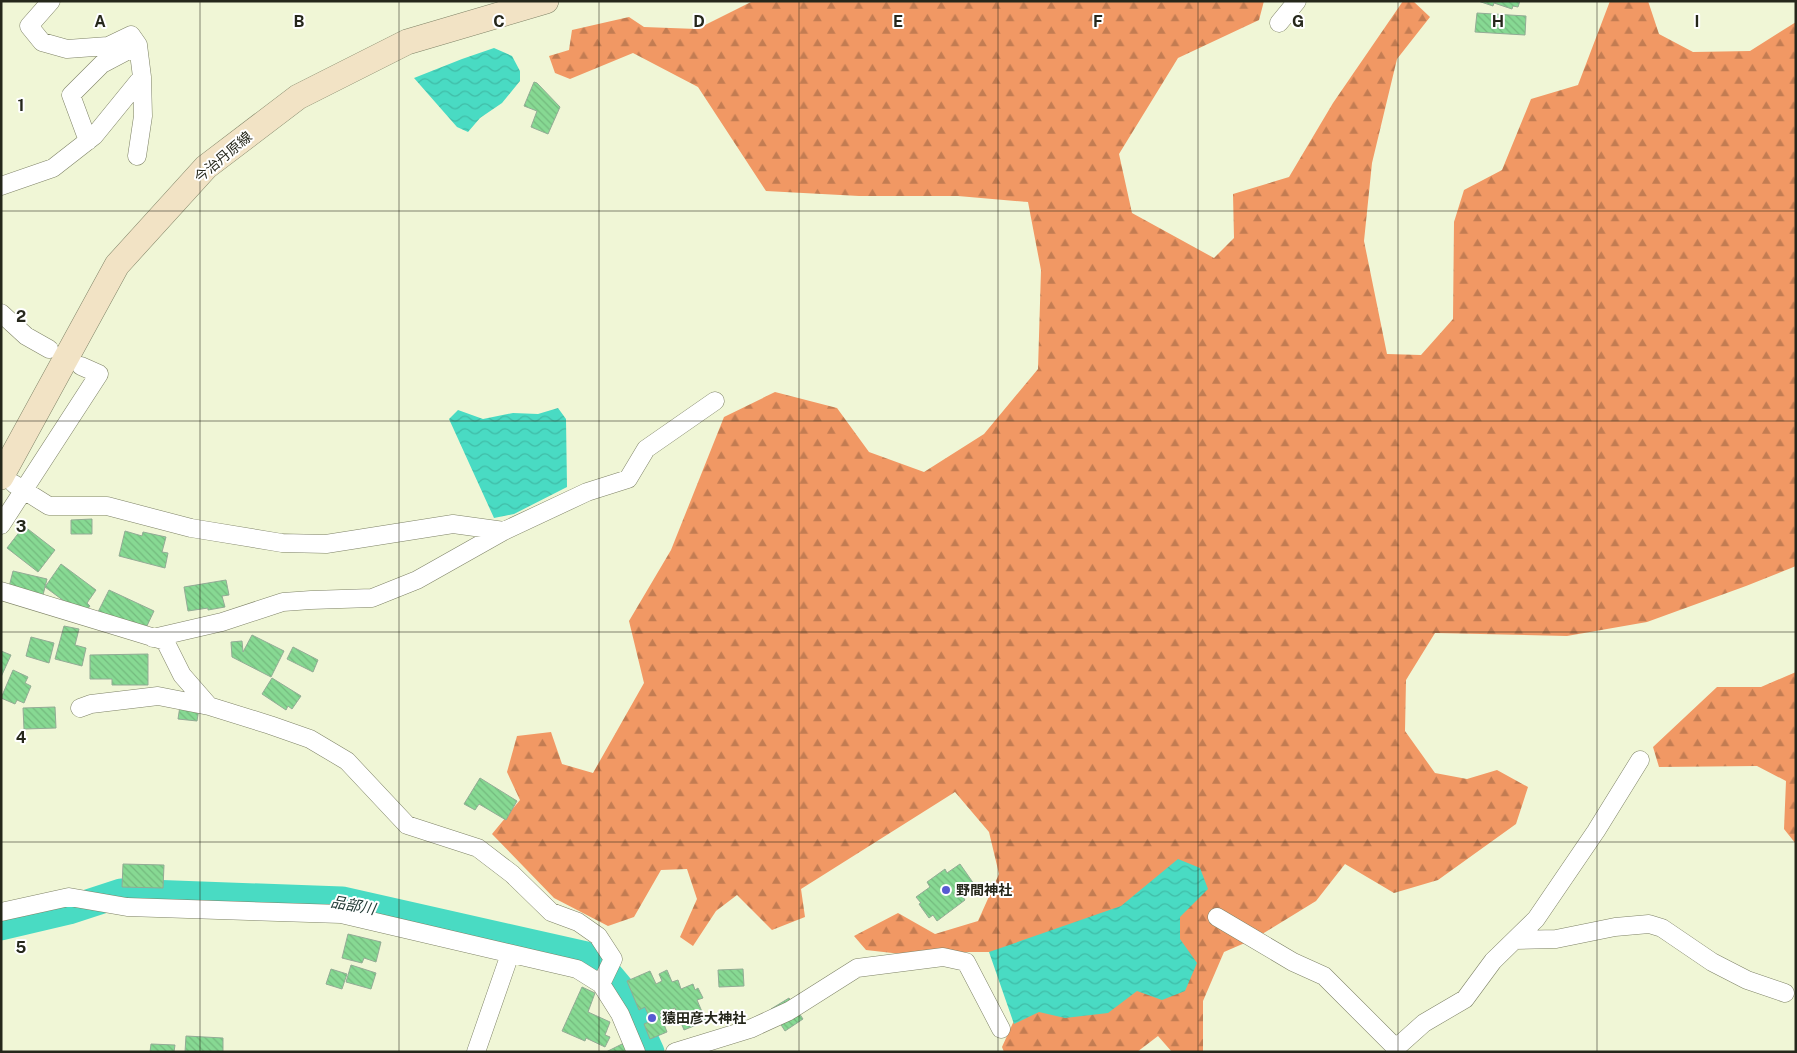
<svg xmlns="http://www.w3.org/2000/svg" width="1797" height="1053" font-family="'Public Sans','Noto Sans JP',sans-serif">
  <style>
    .forest { fill: url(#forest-firs) }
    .water { fill: url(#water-waves) }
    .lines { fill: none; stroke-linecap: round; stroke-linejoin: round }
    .river { stroke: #49dbc3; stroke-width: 29 }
    .building { fill: url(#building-back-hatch); stroke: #93ab95 }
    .street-casing { stroke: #7e8266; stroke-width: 19 }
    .secondary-casing { stroke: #7e8266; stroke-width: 26 }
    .street { stroke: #fff; stroke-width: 18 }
    .secondary { stroke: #f2e3c5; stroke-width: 25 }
    .grid { fill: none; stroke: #25271b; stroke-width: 1; stroke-opacity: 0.55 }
    .poi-dot { fill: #575ad2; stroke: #fff; stroke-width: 2 }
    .labels { text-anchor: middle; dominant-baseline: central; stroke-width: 4; stroke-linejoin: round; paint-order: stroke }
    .street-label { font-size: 14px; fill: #25271b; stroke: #fff }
    .poi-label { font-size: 14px; font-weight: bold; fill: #25271b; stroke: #fff; text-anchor: start }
    .water-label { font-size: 15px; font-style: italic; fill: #233b36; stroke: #fff }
    .grid-label { font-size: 16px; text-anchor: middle; font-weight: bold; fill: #25271b; stroke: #fff; stroke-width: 4; stroke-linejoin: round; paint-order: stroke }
  </style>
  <defs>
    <pattern id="forest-firs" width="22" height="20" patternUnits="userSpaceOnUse" patternTransform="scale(1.25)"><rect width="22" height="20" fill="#f19864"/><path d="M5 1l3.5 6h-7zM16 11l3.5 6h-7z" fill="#c37c52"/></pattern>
    <pattern id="water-waves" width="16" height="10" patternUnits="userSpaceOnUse" patternTransform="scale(1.25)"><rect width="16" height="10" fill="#49dbc3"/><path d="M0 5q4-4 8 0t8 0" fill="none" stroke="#40bca7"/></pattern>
    <pattern id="building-back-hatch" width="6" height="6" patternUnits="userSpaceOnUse" patternTransform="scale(1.25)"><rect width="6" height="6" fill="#87d993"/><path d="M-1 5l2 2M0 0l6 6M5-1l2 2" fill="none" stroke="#74ba7e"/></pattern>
  </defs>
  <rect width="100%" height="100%" fill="#f0f6d6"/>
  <path class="forest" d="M753,1H1264L1259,20L1178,58L1119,154L1132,213L1214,258L1234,238L1233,194L1289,177L1333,103L1403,1H1413L1430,17L1397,59L1372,163L1364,241L1387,354L1421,355L1453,319L1454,222L1464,190L1502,170L1531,99L1578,85L1610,1H1648L1659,34L1693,52L1750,51L1796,22V566L1746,586L1647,622L1567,636L1435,633L1406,680L1405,731L1435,773L1467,779L1497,770L1528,787L1516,824L1438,880L1394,893L1345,864L1316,901L1254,939L1224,952L1203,1001V1052H1172L1158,1036L1137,1052H1004L1002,1047L1022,1003L1033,952H966L910,955L866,950L854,936L898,913L935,934L978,921L999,874L989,832L955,792L801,889L805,917L772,930L737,895L716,911L693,946L680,937L697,899L687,869L661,870L634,917L608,926L554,898L492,834L520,800L507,772L517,736L551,732L562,764L593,773L644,683L629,621L671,550L724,417L775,392L837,408L869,452L924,472L984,434L1038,369L1041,270L1028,202L958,196H859L766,191L698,87L633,53L570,79L555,73L549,56L569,50L572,30L629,17L644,27L697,29Z
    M1796,672V844L1784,829L1786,781L1757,766L1659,767L1653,747L1717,687H1761Z"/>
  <path class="water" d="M494,48L512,56L520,71V81L502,103L480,118L468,132L457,127L414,78L462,59Z
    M558,408L566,419L567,487L514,514L494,518L449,419L458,410L483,419L513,413L538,414Z
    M1178,859L1200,868L1208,889L1180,917V939L1197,963L1185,991L1162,1000L1137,991L1108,1013L1065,1018L1039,1012L1014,1024L989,952L1121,906Z"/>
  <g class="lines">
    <path class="river" d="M1,926L69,910L121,893L342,901L586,956L597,961L622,991L650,1052"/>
  </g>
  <path class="building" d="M1478,1H1520L1518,7L1513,6L1512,9L1494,3L1493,6Z
    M1477,13L1526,16L1525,35L1475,32Z
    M534,82L537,83L560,107L548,134L531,127L537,111L524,106Z
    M92,519V534H71V520Z
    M24,526L55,550L38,572L7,548Z
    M125,531L142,536L143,532L166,537L162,552L168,553L165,568L119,556Z
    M61,564L96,590L87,603L90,606L83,615L45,587Z
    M13,571L47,579L42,599L8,591Z
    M226,580L229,595L222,596L225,607L208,610V608L188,611L184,587Z
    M109,590L154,611L145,630L98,612Z
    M64,626L79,629L75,645L86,648L82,666L55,659Z
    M252,635L284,651L271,677L232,657L231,642L242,641L243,652Z
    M31,637L54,643L49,663L26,656Z
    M293,647L318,660L313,672L287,659Z
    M1,651L11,655L1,677Z
    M148,654V685H112V679H90V655Z
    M13,670L28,677L25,683L31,686L24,703L17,700L15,704L1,698Z
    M272,678L301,696L292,709L288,706L286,710L262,694Z
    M180,706L199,708L197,721L178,719Z
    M55,707L56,728L24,729L23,708Z
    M480,778L517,801L506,820L479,804L475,810L464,804Z
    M123,864L164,865L163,888L122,887Z
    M960,864L974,884L961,894L965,900L937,921L933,915L929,918L919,904L921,903L916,897L930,887L927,882L945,869L947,873Z
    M348,934L381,942L376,962L364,958L362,963L342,958Z
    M351,965L376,973L371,989L346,982Z
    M331,969L347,974L342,989L326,984Z
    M743,969L744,986L719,987L718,970Z
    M667,970L672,982L678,980L681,989L693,984L695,990L698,988L703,998L697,1000L706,1021L684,1030L675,1008L660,1014L667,1032L650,1039L644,1024L651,1021L645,1007L639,1010L627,981L650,971L656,984L662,981L659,974Z
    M582,987L595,993L588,1012L610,1022L605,1035L610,1037L605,1047L586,1038L585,1041L562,1031Z
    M789,998L803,1019L785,1031L771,1009Z
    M186,1036L223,1038V1052H185Z
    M624,1043L629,1052H606Z
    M151,1044L175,1045L174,1052H150Z"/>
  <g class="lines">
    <g class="street-casing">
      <path id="street" d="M1279,23L1297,1
        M88,141L71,95L102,64L138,45
        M137,156L143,116L142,77
        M1,186L53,168L94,136L142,77L138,45L131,35L108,46L67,49L42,42L29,26L51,1
        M1,313L26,336L49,349
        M14,484L49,506H107L191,528L282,543L326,544L453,524L504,531L587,492L628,479L646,449L715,401
        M1,525L99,374L81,366
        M1,591L165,641L182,675L209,706L270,725L310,739L347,761L407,825L478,848L512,874L551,912L578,922L598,936L613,959L601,984
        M153,638L222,622L283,602L311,600L372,598L417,580L504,531
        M80,708L91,704L158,696L209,706
        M1,912L69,897L127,907L341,914L577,969L601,984L620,1014L636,1052
        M1217,917L1293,962L1324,976L1396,1048
        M1515,940L1556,939L1615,927L1649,924L1662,928L1712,962L1747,980L1785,993
        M476,1052L510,954
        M675,1052L750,1029L789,1011L857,968L943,957L966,962L1001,1029
        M1395,1052L1396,1048L1424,1023L1465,999L1493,961L1536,919L1596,831L1640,760"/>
    </g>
    <g class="secondary-casing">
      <path id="secondary" d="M1,477L117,265L206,167L298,97L407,42L546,1"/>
    </g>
    <use href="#street" class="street"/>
    <use href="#secondary" class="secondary"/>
  </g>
  <path class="grid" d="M200,1V1052M399,1V1052M599,1V1052M799,1V1052M998,1V1052M1198,1V1052M1398,1V1052M1597,1V1052M1,211H1796M1,421H1796M1,632H1796M1,842H1796"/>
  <g class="poi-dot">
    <circle cx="946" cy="890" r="5"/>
    <circle cx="652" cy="1018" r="5"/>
  </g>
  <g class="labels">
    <g class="street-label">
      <text transform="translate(223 157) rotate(-40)">今治丹原線</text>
    </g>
    <g class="poi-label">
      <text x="956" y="890">野間神社</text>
      <text x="662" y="1018">猿田彦大神社</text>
    </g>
    <g class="water-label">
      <text transform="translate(353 905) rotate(10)">品部川</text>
    </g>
  </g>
  <g class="grid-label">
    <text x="100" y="27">A</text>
    <text x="299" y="27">B</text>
    <text x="499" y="27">C</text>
    <text x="699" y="27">D</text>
    <text x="898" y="27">E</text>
    <text x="1098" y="27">F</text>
    <text x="1298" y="27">G</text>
    <text x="1498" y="27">H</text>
    <text x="1697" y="27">I</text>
    <text x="21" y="111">1</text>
    <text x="21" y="322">2</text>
    <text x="21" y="532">3</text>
    <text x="21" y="743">4</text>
    <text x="21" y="953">5</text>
  </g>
  <rect width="1797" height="1053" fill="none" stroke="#25271b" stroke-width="5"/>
</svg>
